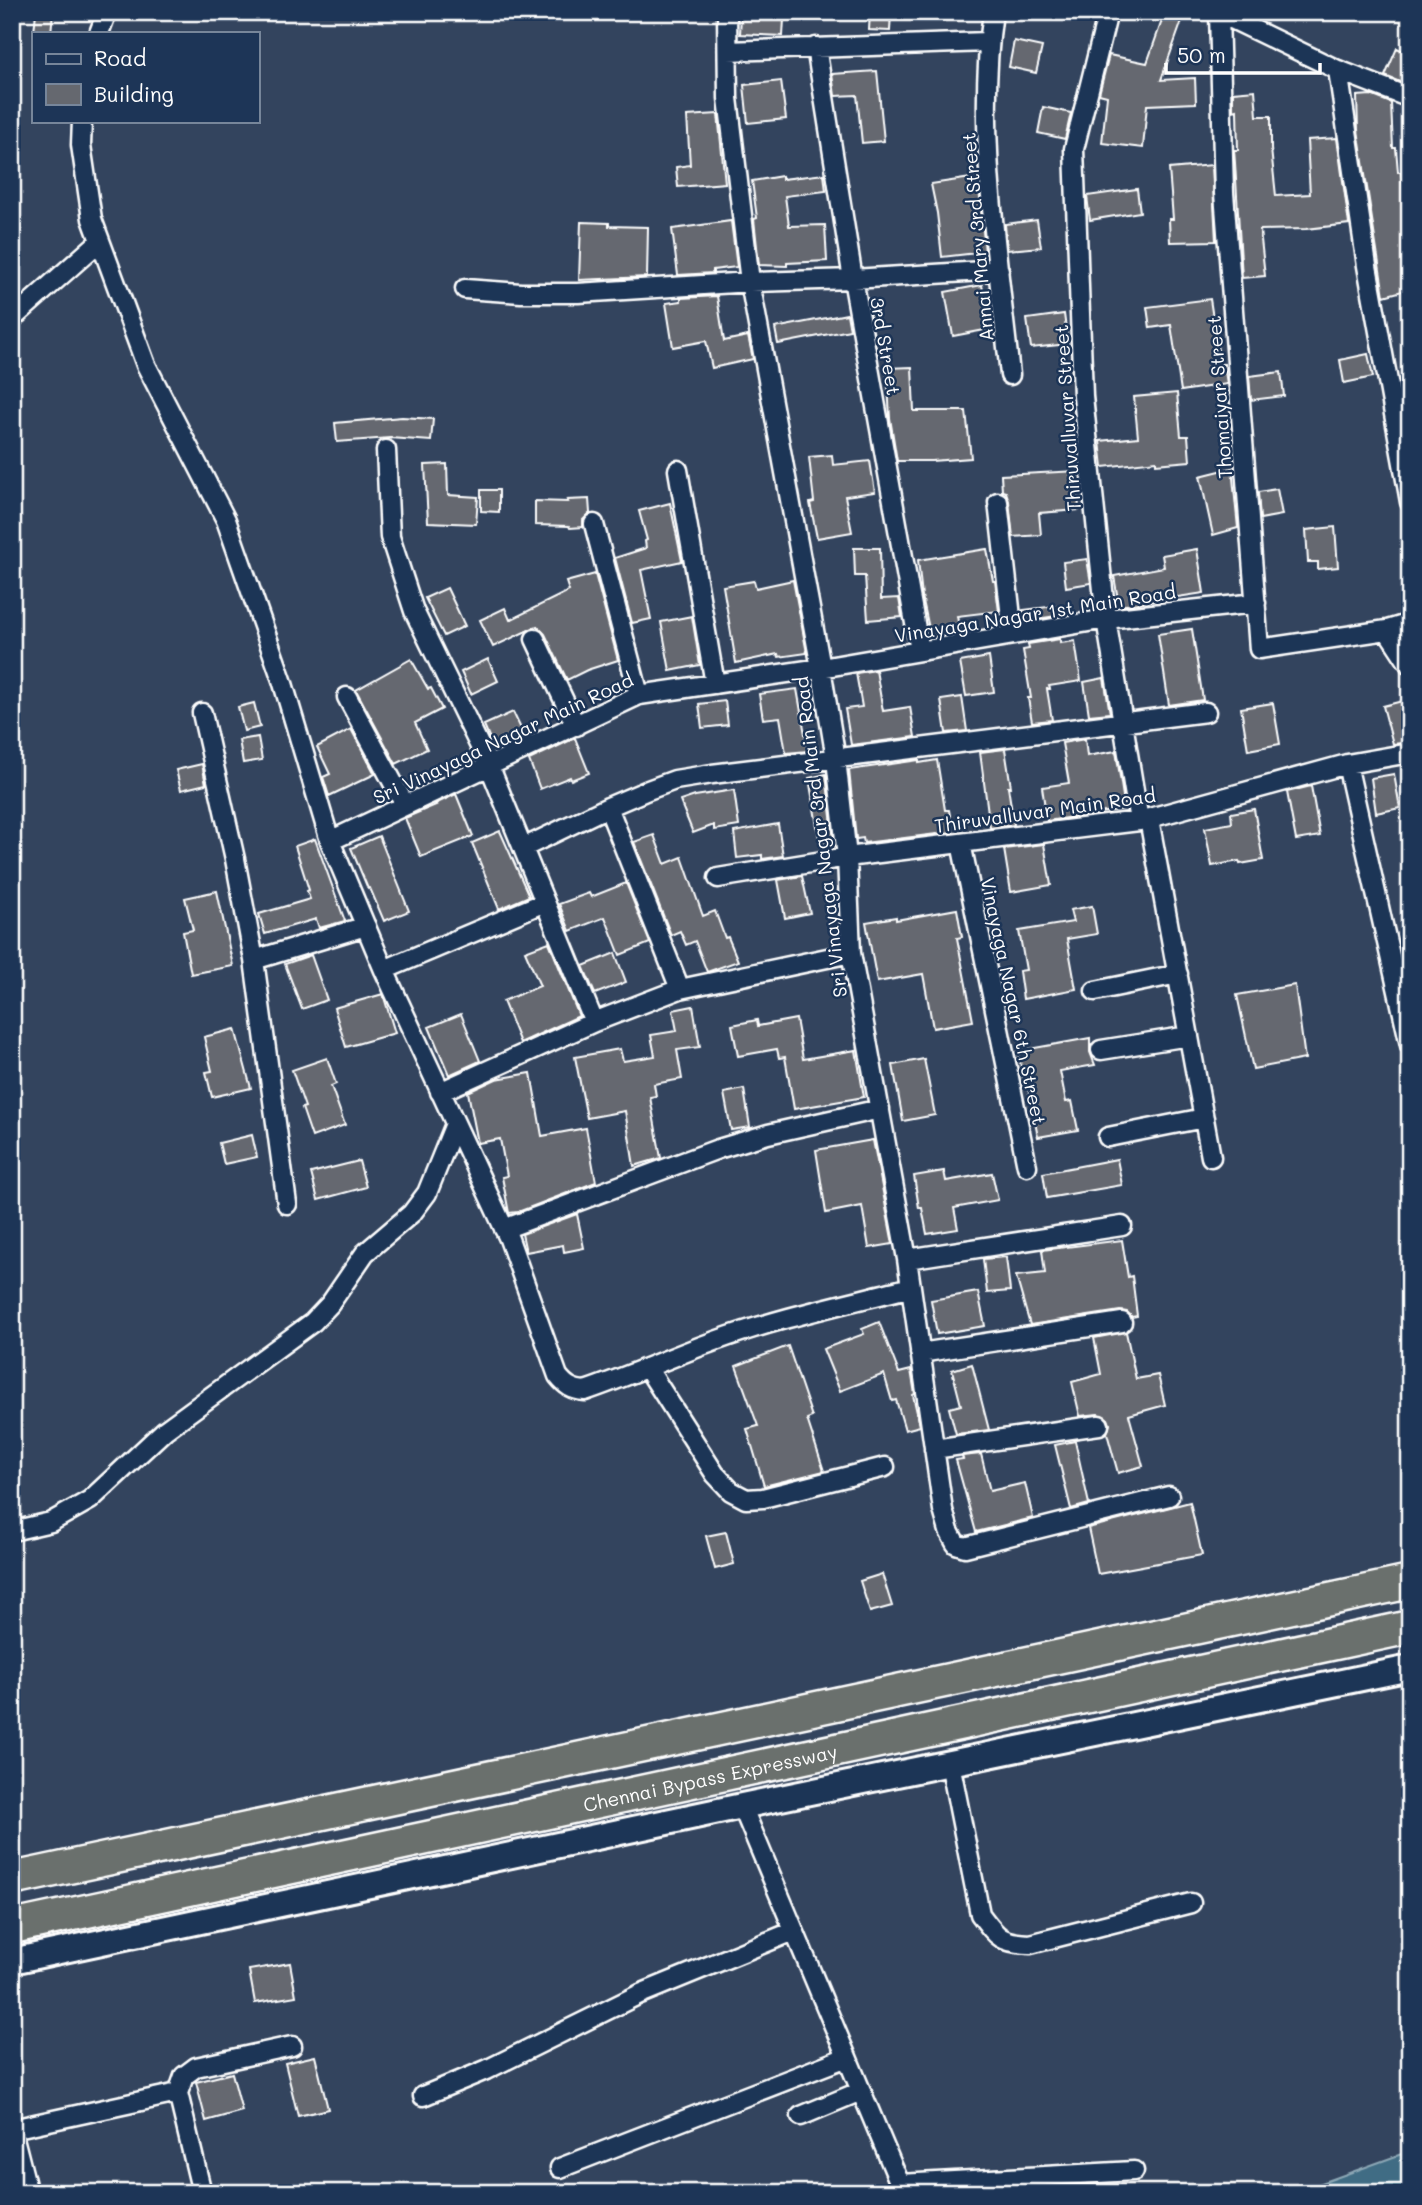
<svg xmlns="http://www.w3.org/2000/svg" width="1422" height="2205" font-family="Mali,sans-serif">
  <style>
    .water { fill: #406c84; stroke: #8ca7b5; stroke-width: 2 }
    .building { fill: #65686f; stroke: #fff; stroke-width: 2 }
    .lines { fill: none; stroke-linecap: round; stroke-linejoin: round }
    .street-casing { stroke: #fff; stroke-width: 23 }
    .secondary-casing { stroke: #fff; stroke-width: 30 }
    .highway-casing { stroke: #fff; stroke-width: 37 }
    .street { stroke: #1d3557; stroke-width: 18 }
    .secondary { stroke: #1d3557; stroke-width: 24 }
    .highway { stroke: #6b706d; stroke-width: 32 }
    .labels { text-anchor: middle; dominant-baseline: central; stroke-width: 5; stroke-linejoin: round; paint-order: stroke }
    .street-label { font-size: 19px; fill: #fff; stroke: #1d3557 }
  </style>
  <rect width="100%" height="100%" fill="#33445e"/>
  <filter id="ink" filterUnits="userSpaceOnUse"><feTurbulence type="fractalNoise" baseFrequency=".0143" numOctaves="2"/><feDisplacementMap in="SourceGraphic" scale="14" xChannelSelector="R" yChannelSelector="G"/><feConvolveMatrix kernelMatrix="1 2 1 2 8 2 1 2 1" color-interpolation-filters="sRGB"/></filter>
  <g filter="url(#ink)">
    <path class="water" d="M1410,2151V2193H1294Z"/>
    <path class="building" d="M36,12H53L51,33H34Z
      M870,12H891L890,31L869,30Z
      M1165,12L1183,18L1161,80L1195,78L1196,103L1147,105L1143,148L1102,143L1107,96L1099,94L1109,55L1147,63Z
      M741,16L784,19L783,36L740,34Z
      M1014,41L1042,47L1036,73L1009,67Z
      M1397,48L1410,54V86L1385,76Z
      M877,71L884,141L862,143L857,95L835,96L832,74Z
      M781,81L786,119L748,123L744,85Z
      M1255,90L1257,116H1271V149L1276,196L1310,194L1307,140L1337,138L1349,224L1306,229L1260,230L1265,276L1242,278L1235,163L1234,150H1238L1237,110L1233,111V92Z
      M1371,95L1391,103L1393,148H1396L1398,172H1401L1410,226V289L1384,296L1358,130L1357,96Z
      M1043,107L1071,113L1065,139L1038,133Z
      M718,114L725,183L678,187L676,167L690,165L687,116Z
      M1212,165L1216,241L1170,242L1169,219H1173L1169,169Z
      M824,174L826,191L785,196L789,226L825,225L827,261L787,263V266L759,265L754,219L757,218L752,181L782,176V179Z
      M978,177L985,252L942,257L937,213L931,184Z
      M1137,189L1140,212L1090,220L1087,196Z
      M1037,220L1041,247L1007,250L1005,224Z
      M731,221L737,267L713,270V273L678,275L672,229Z
      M581,222L609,223V226L648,227L647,277L579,280Z
      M982,285L990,329L953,336L945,292Z
      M717,296L724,341L748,336L753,359L712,368L706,341L673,347L666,303L681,301V298Z
      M1210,299L1220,364H1224L1227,384L1181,391L1171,325L1150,328L1147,307Z
      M847,314L850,330L778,344L775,328Z
      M1064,314L1068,344L1031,348L1027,319Z
      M1368,354L1373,377L1344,383L1340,360Z
      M912,367L914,411H966L971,458L931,461H897L890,418L887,368Z
      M1281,372L1284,396L1251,400L1249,376Z
      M1177,393L1181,436H1188L1190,461L1156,464V461L1103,467L1100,441L1138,437L1134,397Z
      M402,417L433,419L431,441L390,438L337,442L335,423Z
      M832,455L833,465L870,461L875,492L845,496L852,532L817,538L810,503L814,502L809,457Z
      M447,464L448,495L478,497L476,524L428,522L425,465Z
      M1232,468L1238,528L1213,535L1200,476Z
      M1077,471L1079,510L1039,513L1041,535L1013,537L1009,501L1006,492L1002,491L1001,475Z
      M1277,489L1282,515L1260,519L1258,492Z
      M481,490H499V512L481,511Z
      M589,499L590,513L583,520V527L570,528L569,526L535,525V501L568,502L567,500Z
      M670,503L682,561L641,570L651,619L632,623L615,558L646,548L645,541L647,540L639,511Z
      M1335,527L1338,567L1318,569V562H1308L1306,530Z
      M854,548H880L881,599L899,598L902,617L868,620L865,576H855Z
      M987,549L993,581H995L999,611L957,616L960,633L931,638L922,596L918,560Z
      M1197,549L1204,593L1119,606L1114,576L1164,567L1162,555Z
      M1087,559L1091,583L1066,587L1063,562Z
      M595,574L618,660L587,670L567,680L545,634L537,626L493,647L480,620L505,608L510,620L569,591L566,582Z
      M793,580L807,653L779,657L778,654L736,663L723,586L754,581L756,588Z
      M447,588L465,626L444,636L425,598Z
      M1055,606L1056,616L1025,621L1023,610Z
      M692,616L700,665L670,671L661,622Z
      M1192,629L1203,700L1169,705L1158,634Z
      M1060,639V643L1075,641L1081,681L1049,686L1050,689H1047L1052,720L1032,722L1028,698H1031L1023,650L1029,649L1028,644Z
      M989,657L994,692L966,696L960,662Z
      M411,659L428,689L431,688L442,709L415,723L427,749L396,764L356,690Z
      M488,659L498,681L471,694L461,672Z
      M876,670L883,711L910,707L915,737L851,745L845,709L862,707L856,673Z
      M1104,678L1110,713L1089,715L1084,682Z
      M797,689L808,751L786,753L780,717L763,719L759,694Z
      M962,697L967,731L946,733L941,700Z
      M1410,699V742L1393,744L1383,706Z
      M725,701L728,725L702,728L699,704Z
      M254,703L260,727L244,731L238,707Z
      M1273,703L1280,744L1248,750L1241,708Z
      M513,712L522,731L492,744L484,725Z
      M351,729L375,774L329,796L323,777L330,774L317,747Z
      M258,737L262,760L243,763L239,740Z
      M575,738L589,773L571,780L570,777L540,789L529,760Z
      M1085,739L1087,756L1116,751L1125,809L1047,821L1042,787L1069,783L1062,743Z
      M1005,749L1011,787H1008L1014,825L990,828L980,752Z
      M919,760V763L937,760L945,810H949L953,832L864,843L863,838L856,839L849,770Z
      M202,764L206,784L181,790L176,770Z
      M826,774L834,842L820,844L809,778Z
      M1394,774L1400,808L1376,813L1371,778Z
      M1311,786L1320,836L1296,840L1287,792Z
      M734,790L739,826L714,830V825L693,833L680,801L695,796Z
      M456,794L473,836L421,857L405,818L436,805L435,804Z
      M1254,809L1263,860L1240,864L1239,861L1212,866L1205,828L1232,823L1231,813Z
      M778,824L783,856L762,859V855L737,858L734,832Z
      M500,831L529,896L499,909L472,843Z
      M654,835L665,864L682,857L703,916L715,911L725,938L728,937L738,961L707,972L695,941L686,945L680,931L671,935L634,842Z
      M379,836L409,911L384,921L370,888L368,889L351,848Z
      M315,839L345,921L319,928L316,919L265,934L259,914L310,899L307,891L309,890L295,846Z
      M1044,844L1051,885L1011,892L1004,849Z
      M802,876L810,913L785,918L778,880Z
      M626,883L650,943L620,955L605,917L570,931L559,904L589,893L591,897Z
      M217,891L233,966L191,974L183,932L193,930L185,898Z
      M1092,906L1097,934L1067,939L1076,989L1023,999L1019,971L1026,970L1019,931L1073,922L1070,910Z
      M957,909L962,937L957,938L973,1021L933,1028L923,974L877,982L866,922L896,917V920Z
      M549,942L579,1016L520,1043L503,1001L540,986L525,951Z
      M615,953L626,982L595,994L583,966Z
      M311,955L327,1000L302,1009L285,964Z
      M1295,985L1305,1059L1253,1069L1237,995Z
      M383,994L395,1033L346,1047L334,1008Z
      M693,1006L700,1047L677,1050L682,1079L654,1084L656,1096L650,1097L661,1158L634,1166L625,1111L587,1118L575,1057L620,1049L623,1061L655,1056L651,1035L677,1031L673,1010Z
      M461,1014L480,1061L449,1075L429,1027Z
      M796,1019L803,1059L856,1050L864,1097L794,1109L785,1057L779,1058L777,1049L738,1056L732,1025L757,1020L758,1026Z
      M235,1029L251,1088L212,1097L206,1072L212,1071L204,1037Z
      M1090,1038V1052L1095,1065L1060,1071L1066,1102L1072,1101L1078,1130L1038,1137L1026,1077H1023L1018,1051Z
      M327,1058L336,1084L331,1086L345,1125L312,1137L302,1108L305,1107L292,1070Z
      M924,1059L935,1115L903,1121L893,1065Z
      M531,1073L542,1136L586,1128L596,1182L518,1212L509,1213L502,1177L507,1176L500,1139L478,1143L468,1092L496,1079Z
      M744,1089L750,1127L731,1130L724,1093Z
      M252,1135L257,1157L224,1164L219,1143Z
      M873,1140L893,1244L869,1248L862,1206L826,1213L816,1150Z
      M1117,1159L1122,1185L1047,1198L1043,1173Z
      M359,1161L366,1187L318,1200L311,1173Z
      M944,1171L946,1181L992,1173L998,1200L954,1208L958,1229L927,1234L922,1208H919L914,1176Z
      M577,1214L584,1248L564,1252L563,1245L526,1252L522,1234Z
      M1122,1240L1128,1277L1132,1276L1137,1316L1132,1317L1127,1312L1120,1311L1030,1325L1016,1276L1045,1273L1042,1250Z
      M1006,1257L1010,1291L987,1293L983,1259Z
      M978,1292L985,1326L937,1334L931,1300Z
      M879,1322L899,1373L911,1370L915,1394L913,1395L920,1426L905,1430L896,1400L892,1401L884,1374L840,1391L823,1349L864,1334L862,1329Z
      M1126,1332L1136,1379L1158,1375L1165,1405L1129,1415L1143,1466L1118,1473L1107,1433L1110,1424L1108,1419L1098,1414L1080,1416L1072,1382L1101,1374L1094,1338Z
      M788,1346L812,1417L807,1419L824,1471L764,1486L747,1429L758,1426L736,1366Z
      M972,1364L989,1430L956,1434L949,1408L961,1405L952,1370Z
      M1075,1441L1089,1504L1071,1509L1055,1445Z
      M981,1454L990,1491L1025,1483L1033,1518L976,1532L956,1460L963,1459L962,1456Z
      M1190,1502L1202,1555L1098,1574L1088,1528Z
      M726,1532L734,1564L715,1569L706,1536Z
      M882,1574L892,1606L870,1612L860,1581Z
      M290,1963L296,1996L255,2003L249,1970Z
      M315,2056L328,2109L298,2116L285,2063Z
      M232,2073L242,2111L206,2121L196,2082Z"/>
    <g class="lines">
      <g class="street-casing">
        <path id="street" d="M727,12L728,98L750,282L821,668L836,759L847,857L851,953L907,1259L943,1510L949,1531L956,1544L965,1547L1169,1496
          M993,12C976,128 998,259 1010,375
          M1108,12L1074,149L1083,396L1106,619L1139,821
          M1217,12L1338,70L1410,98
          M1219,13L1224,193L1259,649L1387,630L1410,623
          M99,33L107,12
          M816,47L853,279L920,651
          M728,51L988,42
          M1338,70L1367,266L1410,502
          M82,121L81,145L92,219L146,365L226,520L282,680L330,841L384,970L509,1239L558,1376C566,1386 572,1390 585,1391C629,1376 671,1357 715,1341C778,1318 845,1304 911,1287
          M465,289L521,293H578L750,282L853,279L999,270
          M12,319L100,241
          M386,450L390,537L414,611L489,765L594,1022
          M678,470L715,684
          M998,502L1013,635
          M594,524L639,695
          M1387,630L1410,665
          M535,639L576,726
          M347,697L405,805
          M202,713L235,859L254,960L287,1204
          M1347,764L1410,1045
          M608,807L680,989
          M1149,819L1211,1157
          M330,841L639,695L821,668L1106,619L1256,603
          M961,843L1027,1166
          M523,848L608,807L648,790L675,780L712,774L1206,712
          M718,878L847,857L1139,821L1347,764L1410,753
          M254,960L366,926
          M384,970L545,902
          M1095,991L1178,974
          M1101,1050L1189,1036
          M440,1092L594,1022L680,989L851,953
          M1108,1137L1204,1118
          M504,1229L718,1149L768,1134L880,1109
          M907,1259L1122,1226
          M920,1353L1122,1322
          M648,1369L715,1474L731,1491L746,1499L763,1498L885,1467
          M934,1449L1099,1425
          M12,1531L51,1522L90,1500L165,1430L313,1322L330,1304L365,1253L412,1213L427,1193L455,1124
          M950,1763L980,1914C998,1938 1001,1943 1030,1944L1191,1903
          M742,1806L900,2184L1134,2171
          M178,2093L184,2076L196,2067L292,2046
          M423,2096L486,2070L640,1994L794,1931
          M801,2116L861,2091
          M12,2129L178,2093L202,2193
          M12,2130L28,2193
          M560,2168L847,2057"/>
      </g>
      <g class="secondary-casing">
        <path id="secondary" d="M12,1961L742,1806L1410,1668"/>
      </g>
      <g class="highway-casing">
        <g id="highway">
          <path d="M12,1879L1410,1582"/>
          <path id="s1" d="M12,1927L1410,1627"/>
        </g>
      </g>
      <use href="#street" class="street"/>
      <use href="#secondary" class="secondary"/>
      <use href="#highway" class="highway"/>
    </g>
  </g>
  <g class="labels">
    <g class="street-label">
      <text transform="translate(977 237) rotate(-95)">Annai Mary 3rd Street</text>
      <text transform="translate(886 346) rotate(80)">3rd Street</text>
      <text transform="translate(1219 397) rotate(-94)">Thomaiyar Street</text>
      <text transform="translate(1067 418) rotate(-94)">Thiruvalluvar Street</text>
      <text transform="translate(1035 613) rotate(-9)">Vinayaga Nagar 1st Main Road</text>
      <text transform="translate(503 738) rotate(-25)">Sri Vinayaga Nagar Main Road</text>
      <text transform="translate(1045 810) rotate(-8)">Thiruvalluvar Main Road</text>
      <text transform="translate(820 837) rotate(-97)">Sri Vinayaga Nagar 3rd Main Road</text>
      <text transform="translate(1014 1001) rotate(78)">Vinayaga Nagar 6th Street</text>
      <text stroke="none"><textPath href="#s1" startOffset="714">Chennai Bypass Expressway</textPath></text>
    </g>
  </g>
  <rect width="1422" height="2205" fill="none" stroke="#1d3557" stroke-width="42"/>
  <rect x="21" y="21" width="1380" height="2163" fill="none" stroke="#fff" stroke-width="2.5" filter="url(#ink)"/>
  <rect x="32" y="32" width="228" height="91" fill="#1d3557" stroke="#77869a" stroke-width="2"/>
  <rect x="46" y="54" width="35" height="10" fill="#1d3557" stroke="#77869a" stroke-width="2"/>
  <text x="94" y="66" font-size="21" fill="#ffffff">Road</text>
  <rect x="46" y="84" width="35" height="21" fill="#65686f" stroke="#77869a" stroke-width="2"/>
  <text x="94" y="102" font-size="21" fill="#ffffff">Building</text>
  <path d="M1166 63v10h154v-10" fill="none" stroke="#ffffff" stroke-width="3.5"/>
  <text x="1177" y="63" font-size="21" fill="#ffffff" stroke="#1d3557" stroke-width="5" paint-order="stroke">50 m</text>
</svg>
